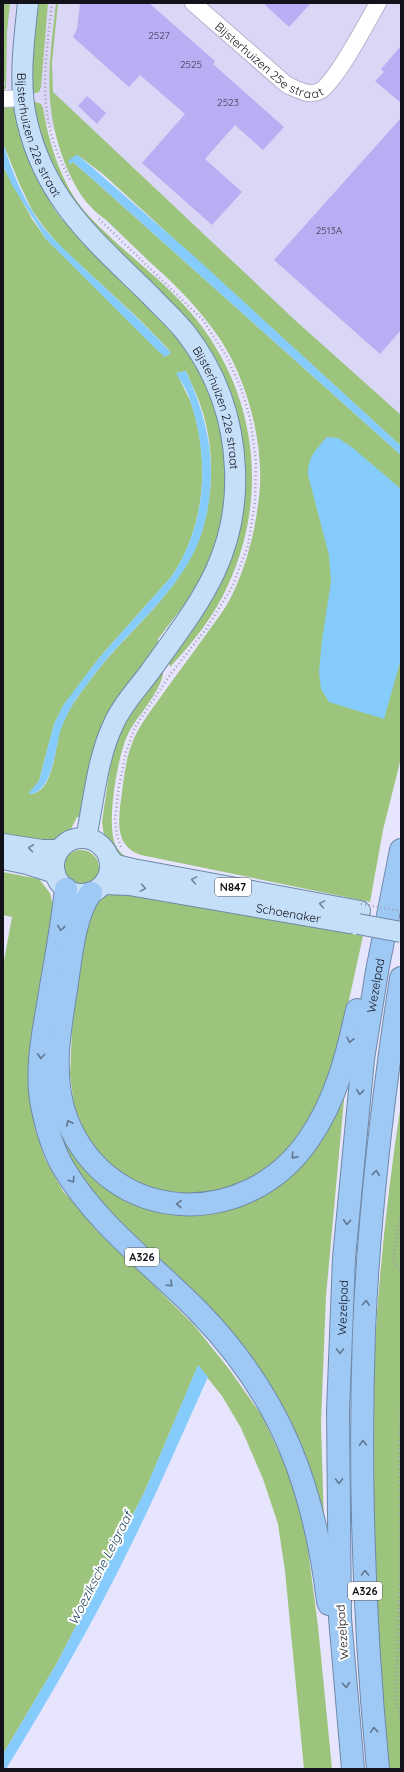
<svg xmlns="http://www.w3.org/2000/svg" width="404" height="1772" font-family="Quicksand,sans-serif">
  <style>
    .built { fill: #dad6f6 }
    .green { fill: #9dc47c; fill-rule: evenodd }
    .water { fill: #85ccfc }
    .building { fill: #b9adf3 }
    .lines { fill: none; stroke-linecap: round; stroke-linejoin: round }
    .minor-casing { stroke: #b7b4cd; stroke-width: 18 }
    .major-casing { stroke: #6e89a8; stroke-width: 22 }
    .highway-casing { stroke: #6e89a8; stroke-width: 24 }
    .path { stroke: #a19fb3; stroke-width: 2.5; stroke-dasharray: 1 3; stroke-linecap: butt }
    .minor { stroke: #fff; stroke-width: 16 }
    .major { stroke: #c5dff9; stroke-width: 20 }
    .highway { stroke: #9fc9f5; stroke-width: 22 }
    .major-bridge-casing { stroke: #6e89a8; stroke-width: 22; stroke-linecap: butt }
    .path-bridge { stroke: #a19fb3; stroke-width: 2.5; stroke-dasharray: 1 3; stroke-linecap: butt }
    .major-bridge { stroke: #c5dff9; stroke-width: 20 }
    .oneway { stroke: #758395 }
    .oneway2 { stroke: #607792 }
    .labels { text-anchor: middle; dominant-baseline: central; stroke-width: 4; stroke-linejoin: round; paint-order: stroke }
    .number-label { font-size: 10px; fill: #3c3950 }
    .shield { fill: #fff; stroke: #5a595f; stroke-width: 1 }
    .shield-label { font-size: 11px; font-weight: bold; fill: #13121a }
    .street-label { font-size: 12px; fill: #13121a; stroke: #fff }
    .water-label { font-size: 13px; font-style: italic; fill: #1e455e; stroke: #fff }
  </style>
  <rect width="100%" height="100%" fill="#e7e4fe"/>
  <path class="built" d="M3,3H401V441L3,84Z"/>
  <path class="green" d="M3,3H10L7,32L6,88L3,91L5,83L3,78Z
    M35,3H48L41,87L39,92L31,94Z
    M56,3H58L52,63L53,92L297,322L401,415V446L104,175L79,156L69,162L70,164L73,162L97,183L401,455V758L383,830L370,902L141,855C118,847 118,828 120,807C123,788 124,767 130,749C136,729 150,712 162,695C176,675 191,656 205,636C214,623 225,610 232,595C247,564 255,532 259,497C265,447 248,381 220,339C201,311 177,286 152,264C136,249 121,234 106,220C101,216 95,212 91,207C80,196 72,180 66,166C42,106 49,65 56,3Z
    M33,101L41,104L43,108C49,144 62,187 88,215C122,252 165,280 196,319C257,395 269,497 228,585C215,615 192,644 170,667L169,662L221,576L232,402L84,220L42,149Z
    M3,104L11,105L16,109C27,144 36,182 57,213C68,227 82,240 95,252C119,277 144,301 167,325C213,374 238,460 222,525C214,553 202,578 189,603L184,605L158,639V645L96,741L88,772L79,817H77L70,831L53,844L3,839V166L32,219L46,239L111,303L171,352L141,321L59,245L43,226L32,210L20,185L4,146ZM186,371C192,385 199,399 203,413C214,451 214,492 202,530C186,583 141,620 106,660C94,674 83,689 73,704C68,712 63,722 60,731C55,748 53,795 29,794L39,781L54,724L64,705L99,658L172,576C205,526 210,463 192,406C188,394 181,384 177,373Z
    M163,668C166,686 138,715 129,732C118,752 105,826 116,846C121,855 128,858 137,862L116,856L104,836L102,822L112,753L121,726Z
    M63 868a18 18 0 1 1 36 0a18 18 0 1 1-36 0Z
    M3,872L39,879L50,893L54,909L31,1096L36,1132L45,1159L63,1191L107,1239L193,1324L229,1369L262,1416L279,1452L298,1498L308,1550L318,1626L332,1769H304L285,1571L278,1524L263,1479L241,1428L222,1396L198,1366L144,1493L57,1663L3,1754V966L12,917L3,915Z
    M112,891L237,912L363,936L342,1032L326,1084L304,1131L283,1157L259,1174L216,1196H160L105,1163L87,1138L74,1105L70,1075L74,987L84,918L99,898Z
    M345,1089L326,1296L321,1423L324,1525L278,1411L64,1161L52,1090L120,1194L243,1203Z
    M401,1103V1769H389C379,1654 370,1539 372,1424C374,1316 385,1209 401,1103Z"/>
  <path class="water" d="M3,142C11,171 25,203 43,227C57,244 73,257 88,272C116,298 145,324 171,353L165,357L155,348L46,239L12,185L3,165Z
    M76,155L79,156L195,257L401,446V455L97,183L73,162L70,164L68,161Z
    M186,371C210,425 219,471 203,529C187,583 140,620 105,661C94,674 84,688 74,702C69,711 63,722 60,732C55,749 52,795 28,794L39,781L54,724L64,704L99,658L172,576C208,521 210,455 188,394C185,387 180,380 176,373Z
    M327,437L338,438L353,448L401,489V659L384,719L329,702L321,689L319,672L322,640L331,582L329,555L308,475C308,456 315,451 327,437Z
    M198,1365L208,1377C182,1434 158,1491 130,1547C93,1623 50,1697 6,1769H3V1754L57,1663L144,1493Z"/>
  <path class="building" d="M80,3H149L215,61L213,64L284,127L263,150L235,125L205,159L242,192L212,225L142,163L185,114L140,75L129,87L73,37L77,29Z
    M263,3H311L289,27Z
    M401,46V103L375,81L384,72L381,69Z
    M87,96L106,113L97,124L78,106Z
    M401,118V330L380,354L274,260Z"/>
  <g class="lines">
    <g class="minor-casing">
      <g id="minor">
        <path id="s1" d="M193,3L287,85C297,89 309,97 320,91C336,82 367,22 378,3"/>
        <path d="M3,99L24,98"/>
      </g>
    </g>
    <g class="major-casing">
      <g id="major">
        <path id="s2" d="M28,3C24,40 18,84 27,121C45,200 95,241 150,295C162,308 175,319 186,333C216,372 233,419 235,469C239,557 197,606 149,673C137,689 122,705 114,723C97,758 94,800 86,838"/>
        <circle cx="82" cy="866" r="28"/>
        <path d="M3,844L42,850H59"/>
        <path d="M109,858L116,865L133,869L360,911"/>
        <path d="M3,859L27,864L55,873"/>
        <path id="s3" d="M104,884L129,885L349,923"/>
      </g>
    </g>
    <g class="highway-casing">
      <g id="highway">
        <path d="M66,889C62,928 54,967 48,1005C42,1039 35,1076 43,1110C47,1129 53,1150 63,1167C96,1224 153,1265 198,1311C281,1396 314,1486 328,1601L329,1604"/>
        <path d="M91,893C74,914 70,964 66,990C59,1032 51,1079 67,1120C110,1227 247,1231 309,1139C336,1100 347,1056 357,1010"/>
        <path id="s4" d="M353,1769L340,1618L338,1411L344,1258L363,1059L377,971L401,850"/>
        <path d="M378,1769C364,1624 359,1477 364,1331C369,1213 383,1095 401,978"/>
      </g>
    </g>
    <path class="path" d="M52,3C47,50 38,100 55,146C59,158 65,169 70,180
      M99,219L203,320L227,357L241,388L250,418L256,461L255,501L248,546L232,587L206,629L170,675L135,727L126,752L119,786L115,819L117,836L121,847
      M401,1214L393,1261L401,1272
      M401,1400L399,1444L400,1564L396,1702L401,1721"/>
    <use href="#minor" class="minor"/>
    <use href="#major" class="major"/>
    <use href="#highway" class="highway"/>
    <g class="major-bridge-casing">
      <path id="major-bridge" d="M358,924L401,932"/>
    </g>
    <path class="path-bridge" d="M361,904L401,911"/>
    <use href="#major-bridge" class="major-bridge"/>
  </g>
  <defs><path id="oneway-chevron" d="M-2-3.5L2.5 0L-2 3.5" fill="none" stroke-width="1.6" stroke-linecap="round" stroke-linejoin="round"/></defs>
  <g class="oneway">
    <use href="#oneway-chevron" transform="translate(31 848) rotate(-172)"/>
    <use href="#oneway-chevron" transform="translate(194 880) rotate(-170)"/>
    <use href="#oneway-chevron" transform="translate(143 888) rotate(10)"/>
    <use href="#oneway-chevron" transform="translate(322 904) rotate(-170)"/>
  </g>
  <g class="oneway2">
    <use href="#oneway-chevron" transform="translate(61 928) rotate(99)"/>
    <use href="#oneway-chevron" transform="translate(350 1040) rotate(103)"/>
    <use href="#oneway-chevron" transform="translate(41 1056) rotate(94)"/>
    <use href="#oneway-chevron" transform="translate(360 1092) rotate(96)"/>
    <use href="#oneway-chevron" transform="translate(69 1123) rotate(-115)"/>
    <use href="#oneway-chevron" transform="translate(294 1156) rotate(132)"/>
    <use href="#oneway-chevron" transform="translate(376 1173) rotate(-84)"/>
    <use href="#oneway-chevron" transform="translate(72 1180) rotate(56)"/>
    <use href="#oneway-chevron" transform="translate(179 1204) rotate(-178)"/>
    <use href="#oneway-chevron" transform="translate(347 1222) rotate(95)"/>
    <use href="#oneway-chevron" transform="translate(170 1284) rotate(44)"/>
    <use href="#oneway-chevron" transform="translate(366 1303) rotate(-87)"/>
    <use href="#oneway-chevron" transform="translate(340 1351) rotate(91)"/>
    <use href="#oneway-chevron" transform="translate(363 1443) rotate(-91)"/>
    <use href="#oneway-chevron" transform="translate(339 1481) rotate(89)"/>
    <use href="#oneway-chevron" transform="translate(365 1573) rotate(-91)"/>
    <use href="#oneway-chevron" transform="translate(346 1685) rotate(85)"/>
    <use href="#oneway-chevron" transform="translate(374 1730) rotate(-96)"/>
  </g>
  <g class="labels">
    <g class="number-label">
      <text x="159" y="35">2527</text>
      <text x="191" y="64">2525</text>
      <text x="228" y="102">2523</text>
      <text x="329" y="230">2513A</text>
    </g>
    <g class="shield">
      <rect x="215" y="878" width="36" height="18" rx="3"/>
      <rect x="125" y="1248" width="34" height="18" rx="3"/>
      <rect x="348" y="1582" width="34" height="18" rx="3"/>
    </g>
    <g class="shield-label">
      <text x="233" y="887">N847</text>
      <text x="142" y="1257">A326</text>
      <text x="365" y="1591">A326</text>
    </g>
    <g class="street-label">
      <text stroke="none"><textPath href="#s1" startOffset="97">Bijsterhuizen 25e straat</textPath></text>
      <text stroke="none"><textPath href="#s2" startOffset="135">Bijsterhuizen 22e straat</textPath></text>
      <text stroke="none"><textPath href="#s2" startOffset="470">Bijsterhuizen 22e straat</textPath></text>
      <text stroke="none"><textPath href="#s3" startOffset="187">Schoenaker</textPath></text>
      <text stroke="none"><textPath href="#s4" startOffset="786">Wezelpad</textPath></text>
      <text stroke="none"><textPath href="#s4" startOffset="462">Wezelpad</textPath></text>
      <text transform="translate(342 1632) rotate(-94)">Wezelpad</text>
    </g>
    <g class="water-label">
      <text transform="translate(100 1568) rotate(-63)">Woeziksche Leigraaf</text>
    </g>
  </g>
  <rect width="404" height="1772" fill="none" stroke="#13121a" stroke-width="8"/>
</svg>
